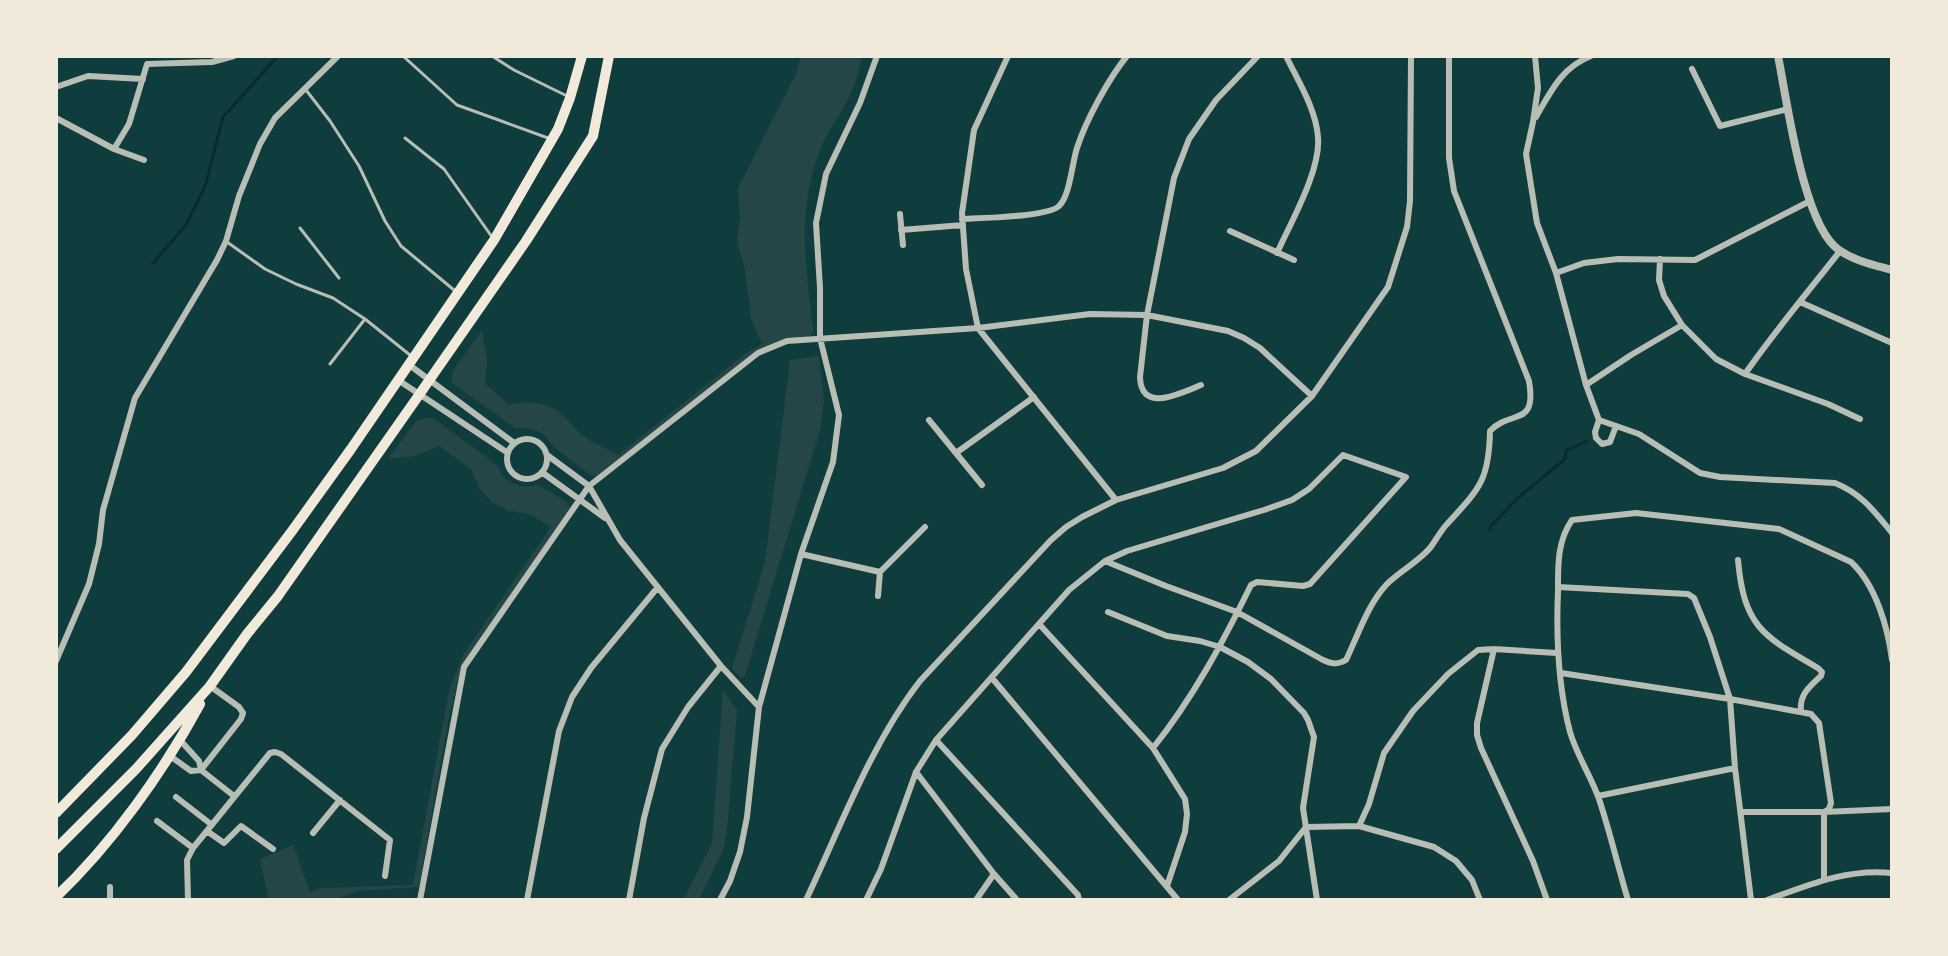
<svg xmlns="http://www.w3.org/2000/svg" width="1948" height="956" font-family="'Fira Sans Condensed',sans-serif">
  <style>
    .green { fill: #244646 }
    .lines { fill: none; stroke-linecap: round; stroke-linejoin: round }
    .stream { stroke: #0a2a2b; stroke-width: 3 }
    .service { stroke: #b8beb3; stroke-width: 3 }
    .minor { stroke: #b8beb3; stroke-width: 6 }
    .tertiary { stroke: #b8beb3; stroke-width: 8 }
    .primary { stroke: #f1e9da; stroke-width: 10 }
  </style>
  <rect width="100%" height="100%" fill="#0f3d3e"/>
  <path class="green" d="M801,56H862C859,72 854,89 846,103C839,116 830,128 824,141C795,205 806,264 813,331L811,336L775,344L596,476L590,475L554,447L543,434L532,429L515,428L452,383V372L482,330L487,360L485,383L509,405C530,399 552,403 567,419C572,424 574,429 579,433C591,442 605,448 618,455L745,354L762,344L751,319L745,269L737,241L740,217L738,188L796,74Z
    M817,356L819,357L824,400L820,430L745,676L741,678L732,668L765,562L790,360Z
    M426,418H433L497,465L503,476L512,483L525,487L538,485L566,501L570,508L464,665L458,680L449,717L419,887L357,891L333,900H269L260,859L293,845L310,892L322,888L413,885L449,691L463,655L551,527L529,514L509,511L492,502L479,488L471,469L439,446L415,456L388,459L416,421Z
    M723,690L737,710L727,829L724,848L699,900H683L712,844Z"/>
  <g class="lines">
    <path class="stream" d="M153,263L186,225L205,187L223,117L278,56
      M1490,530V527L1519,497L1564,460L1567,450L1587,441"/>
    <path class="service" d="M403,56L457,105L548,138
      M492,56L514,70L567,96
      M306,90L330,121L359,166L385,221L401,246L454,290
      M405,138L444,169L492,237
      M300,228L339,278
      M227,242L265,269L296,284L333,298L365,319L410,355
      M330,364L365,319"/>
    <path class="minor" d="M1008,56L974,130L962,213L966,269L978,328L1116,500
      M1535,56L1538,88L1533,122L1526,154L1537,223L1556,273L1586,385L1599,420L1595,432L1596,438L1602,444L1610,442L1616,426
      M1692,69L1720,126L1788,109
      M56,87L88,76L143,79
      M1536,117C1551,91 1562,67 1591,56
      M56,118L114,149L144,160
      M114,149L129,124L147,64L212,62L234,56
      M900,214L903,245
      M962,219C981,218 1048,217 1059,206C1070,196 1072,163 1077,148C1086,120 1109,78 1127,56
      M901,230L963,225
      M1230,231L1294,260
      M1277,253C1291,222 1321,170 1318,137C1316,109 1298,81 1286,56
      M1660,259L1659,280L1664,296L1682,325L1716,359L1745,374L1828,404L1860,419
      M1556,273L1584,263L1618,259L1695,260L1810,201
      M1800,302L1892,343
      M408,364L514,443
      M1745,374C1775,331 1808,292 1840,251
      M398,380L508,453
      M1201,385C1181,393 1141,414 1140,377L1147,315L1174,178L1189,139L1216,100L1258,56
      M1586,385L1631,355L1682,325
      M929,420L982,485
      M1599,420L1639,434L1700,473L1720,477L1835,483C1862,494 1874,511 1892,533
      M507 459a20 20 0 1 1 40 0a20 20 0 1 1-40 0Z
      M956,453L1034,397
      M547,455L589,486L620,540L721,666L759,707
      M543,473L605,518
      M801,554L880,572
      M1738,560C1744,627 1763,636 1818,668L1822,672L1821,676C1809,687 1799,695 1801,712
      M1105,561L1166,586L1237,612L1323,660C1332,664 1337,665 1346,660C1358,635 1368,604 1387,584C1400,571 1418,562 1430,548C1436,540 1441,530 1448,523C1480,488 1489,480 1490,431C1511,409 1537,428 1529,381L1454,191L1449,158V56
      M1558,587L1688,594L1694,598L1710,637L1730,699L1735,768L1751,900
      M878,596L880,572L925,527
      M1108,612L1167,636L1200,641L1220,647L1248,662L1271,679L1304,713L1308,720L1314,737L1303,808L1317,900
      M1039,624L1153,748L1185,799L1187,814L1185,832L1167,886
      M1494,649L1477,723V735L1481,748L1533,861L1547,900
      M56,661L89,584L99,544L103,510L135,398L217,260L226,241L239,196L260,144L275,118L338,56
      M1561,673L1730,699L1811,714L1819,723L1831,803L1829,809L1824,812V878
      M992,678L1178,900
      M180,740L199,761L201,770L234,796
      M936,740L1078,895L1079,900
      M170,756L191,771L201,770
      M201,770L241,719L243,713L239,707L210,686
      M916,772L994,874L1017,900
      M1598,796L1735,768
      M176,797L212,825
      M1741,812H1824L1892,809
      M157,821L193,848
      M1359,826L1369,804L1384,753L1413,711L1448,674L1478,650L1494,649L1557,653
      M207,831L224,843L241,826L273,849
      M313,833L340,800
      M110,887V900
      M188,900L187,860L193,848L270,753L275,752L281,754L390,840L385,876
      M420,900L464,667L589,486L758,353L787,341L978,328L1090,314L1147,315L1228,331L1244,338L1260,348L1312,396
      M527,900L559,731L572,697L591,668L658,587
      M629,900L644,818L662,749L688,707L721,666
      M720,900L730,881L740,852L747,817L759,707L801,554L833,462L839,415L820,338V288L816,223L826,174L860,103L877,56
      M806,900C840,828 871,744 920,681L1051,540L1066,527L1082,517L1116,500L1223,468L1256,451L1312,396L1388,287L1407,227L1410,201L1411,56
      M866,900L881,869L916,772L936,740L1069,590L1105,561L1127,551L1264,510L1292,500L1309,489L1343,455L1406,477L1310,584L1303,586L1257,582L1251,585C1223,642 1193,698 1153,748
      M976,900L994,874
      M1229,900L1279,861L1306,827L1359,826L1434,847L1456,861L1472,880L1480,900
      M1628,900C1618,867 1610,832 1599,799C1591,776 1577,756 1570,732C1558,686 1556,638 1558,591C1558,567 1557,541 1572,520L1636,513L1779,529L1851,562C1876,585 1888,628 1892,660
      M1767,900C1808,885 1848,868 1892,873"/>
    <path class="tertiary" d="M1778,56C1787,100 1803,226 1839,250C1855,261 1874,265 1892,270"/>
    <path class="primary" d="M56,813L132,735L186,672L292,531L351,449L494,240L558,129L570,98L582,56
      M56,849L136,769L210,686L247,634L278,596L419,395L526,241L593,136L609,56
      M56,897C112,844 163,772 200,704"/>
  </g>
  <rect width="1948" height="956" fill="none" stroke="#f1e9da" stroke-width="116"/>
</svg>
